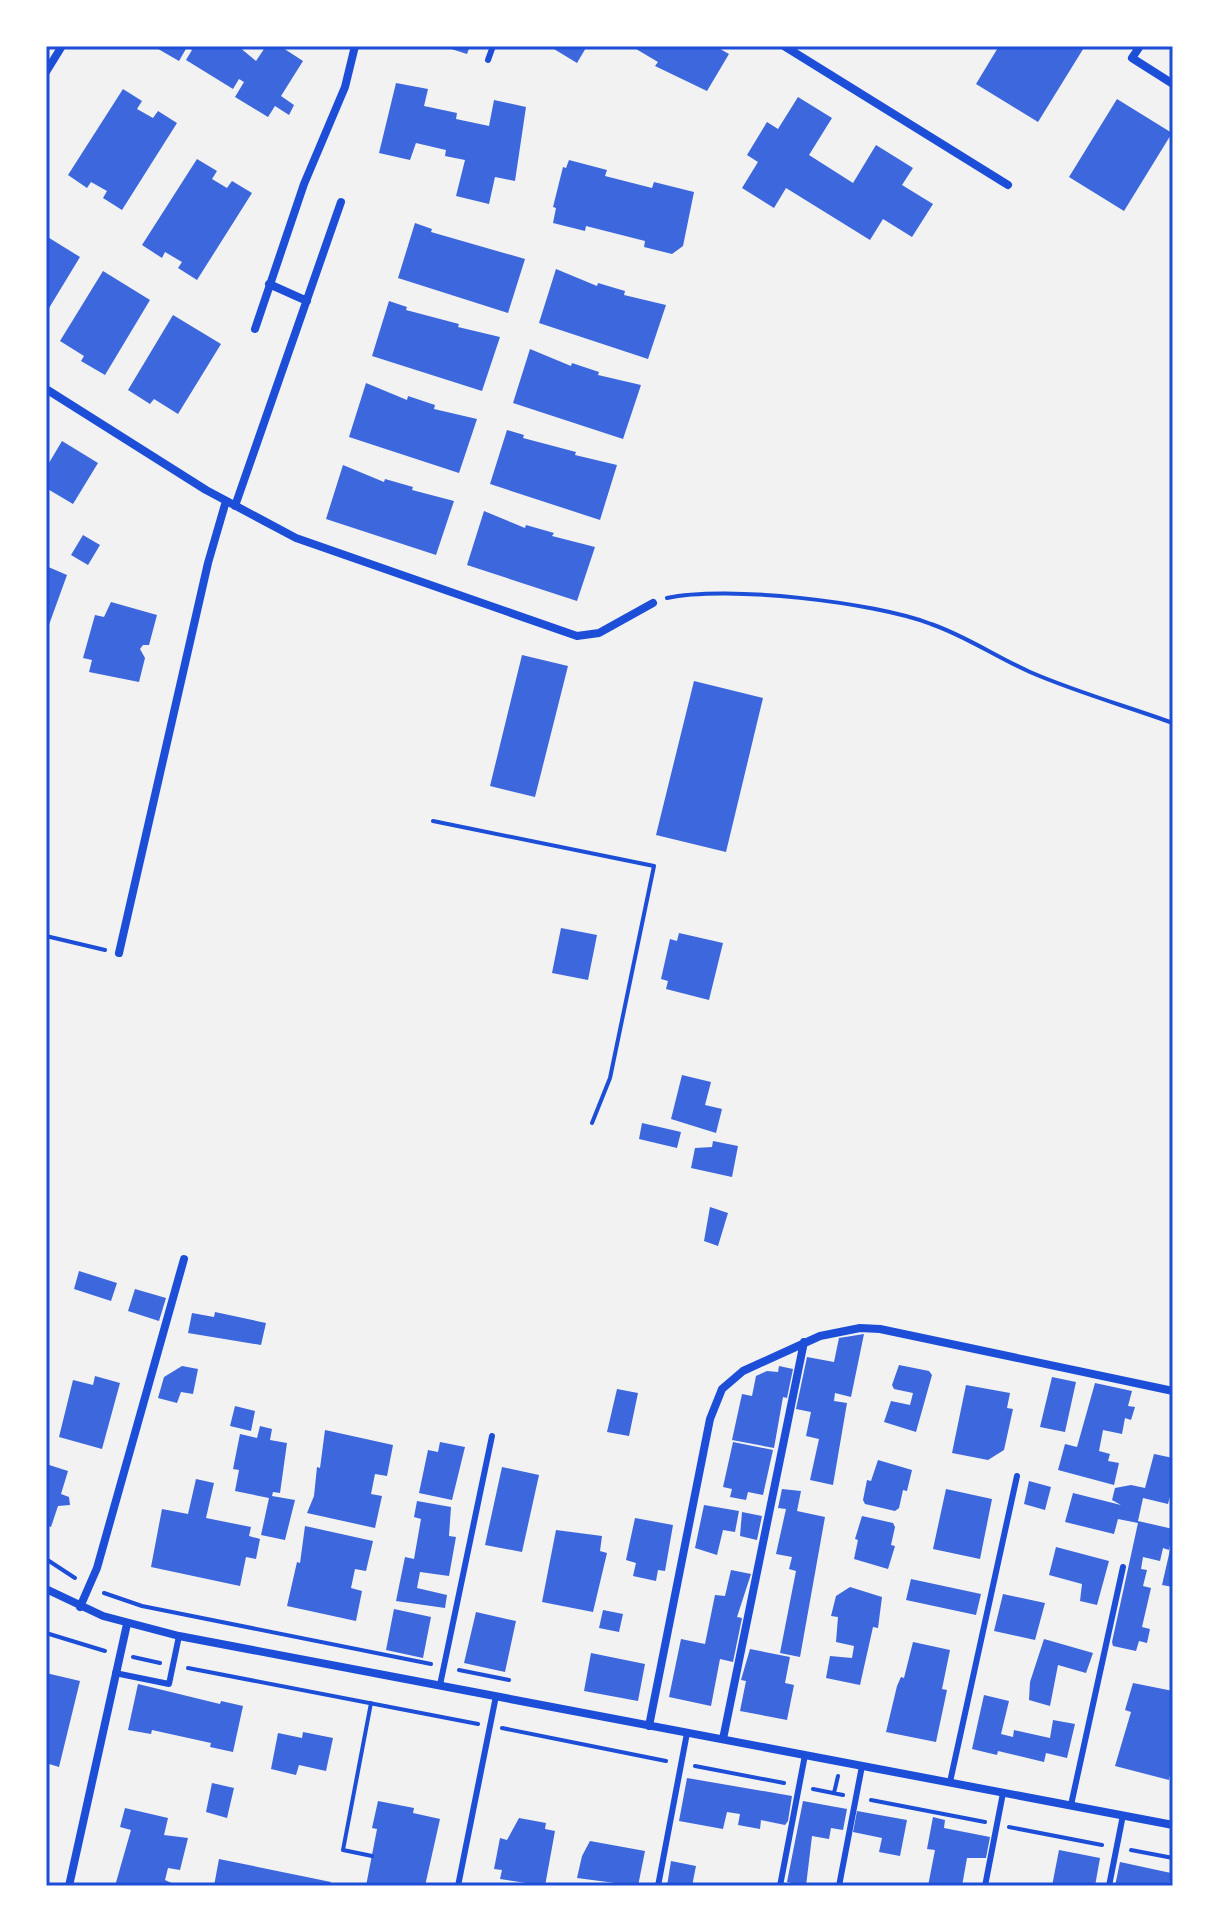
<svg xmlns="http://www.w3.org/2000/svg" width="1219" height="1932" font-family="Jost,sans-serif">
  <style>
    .building { fill: #3d67dc }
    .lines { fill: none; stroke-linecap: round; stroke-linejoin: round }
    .path { stroke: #1d4ed8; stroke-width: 4 }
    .service { stroke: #1d4ed8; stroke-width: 6 }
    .minor { stroke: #1d4ed8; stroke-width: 8 }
    .neatline { fill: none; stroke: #1d4ed8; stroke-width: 3 }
  </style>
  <rect width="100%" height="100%" fill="#f2f2f2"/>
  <path class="building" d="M153,46H238L256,61L266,46H280L303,61L281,96L294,105L289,115L275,106L268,117L235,97L244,82L239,79L233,89L186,60L192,50L187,47L179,61Z
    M442,46H470L467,54Z
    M549,46H587L577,63Z
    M631,46H715L729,54L707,91L655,66L658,62Z
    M999,46H1085L1038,122L976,84Z
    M396,83L428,89L424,106L457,113L456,119L489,126L494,100L526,107L515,181L495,177L489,204L456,196L465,160L445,156L446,150L416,143L410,160L379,153Z
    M123,89L142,101L137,109L153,118L158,111L177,123L122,210L103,198L107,191L91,182L87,188L68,175Z
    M798,97L832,118L809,155L853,183L876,145L913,168L902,185L933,204L912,237L883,219L870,240L786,188L774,208L742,188L758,162L747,155L767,122L778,129Z
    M1117,99L1172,133L1124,211L1069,177Z
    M197,159L217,171L212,179L227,188L232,181L252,193L197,280L178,268L182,262L165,252L162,258L142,245Z
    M569,160L607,170L605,176L652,188L654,182L694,192L683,246L672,254L644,247L645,241L586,226L585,231L553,223L556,208L553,207L563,167L566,168Z
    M415,223L432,229L431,232L525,259L508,313L398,278Z
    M46,236L80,257L46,313Z
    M556,269L597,286L598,283L625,291L624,295L666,305L648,359L539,323Z
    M103,271L150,300L105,375L81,361L84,356L60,341Z
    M389,301L407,307L406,310L459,324L458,327L500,337L482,391L372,356Z
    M173,315L221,344L178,414L154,399L150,404L128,390Z
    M530,349L571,366L572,363L599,372L598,375L641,385L623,439L513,403Z
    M366,383L407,400L408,396L435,405L434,409L477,419L459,473L349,437Z
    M507,430L524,435L523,438L576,452L575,455L617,465L600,520L490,484Z
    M62,441L98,463L73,504L46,488V468Z
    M343,465L384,482L385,479L413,487L412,490L454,501L436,555L326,519Z
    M484,511L525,528L526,525L554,533L552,536L595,547L577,601L467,565Z
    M83,535L100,545L88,565L71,555Z
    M46,566L67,575L46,633Z
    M111,602L157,615L149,645H143L140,649L145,658L139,682L89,672L92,660L83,658L95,615L104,617Z
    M522,655L568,666L535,797L490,786Z
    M694,681L763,698L726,852L656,835Z
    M561,928L597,935L588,980L552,973Z
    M679,933L723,943L709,1000L666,989L668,981L661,979L670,939L677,941Z
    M682,1075L711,1082L705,1105L722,1109L716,1133L671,1119Z
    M642,1123L681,1132L677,1148L639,1139Z
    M713,1141L738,1146L732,1177L691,1168L695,1148L712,1147Z
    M710,1207L728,1213L718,1246L704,1241Z
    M79,1271L117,1283L111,1301L74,1289Z
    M135,1289L166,1298L159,1321L128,1311Z
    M215,1312L266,1323L261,1345L188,1333L192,1313L214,1317Z
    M864,1334L851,1397L835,1393L834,1401L847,1403L833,1485L810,1480L819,1439L806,1436L811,1412L796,1409L807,1357L834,1362L839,1338Z
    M899,1365L929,1371L932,1375L916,1432L884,1422L891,1401L910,1405L913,1393L894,1389L892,1385Z
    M182,1366L198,1369L193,1394L181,1392L177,1403L158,1398L164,1377Z
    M779,1366L793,1369L787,1398L783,1397L774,1448L732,1440L742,1394L752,1396L756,1376L767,1371L778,1372Z
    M95,1376L120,1383L102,1449L59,1437L73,1380L93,1385Z
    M1052,1377L1076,1382L1065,1432L1040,1427Z
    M1095,1383L1132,1391L1128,1406L1135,1407L1131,1420L1125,1418L1122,1434L1103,1430L1099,1451L1110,1454L1108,1461L1119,1463L1114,1485L1058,1470L1065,1444L1077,1447Z
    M966,1385L1010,1393L1007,1408L1013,1409L1004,1450L988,1460L952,1453Z
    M617,1389L638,1393L629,1436L607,1432Z
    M235,1406L255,1411L251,1431L230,1426Z
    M260,1426L272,1429L270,1440L287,1443L280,1493L273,1492L272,1496L295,1500L285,1540L261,1535L269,1498L235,1491L239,1470L233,1469L240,1434L257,1438Z
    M325,1430L393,1445L387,1476L375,1474L371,1494L382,1496L375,1528L307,1513L314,1496L317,1467L320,1468Z
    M440,1442L465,1447L452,1500L419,1493L428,1450L438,1452Z
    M733,1442L773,1450L763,1495L748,1492L746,1500L730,1497L732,1489L723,1487Z
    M1154,1454L1173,1458V1485L1168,1504L1143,1498L1138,1521L1173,1529L1169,1550L1163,1548L1160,1561L1143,1557L1141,1569L1147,1570L1143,1586L1151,1588L1142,1627L1150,1629L1147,1643L1139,1641L1136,1651L1113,1646L1112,1642L1138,1523L1118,1519L1114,1534L1065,1522L1073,1493L1121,1505L1112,1500L1115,1488L1131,1485L1145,1488Z
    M878,1460L912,1470L907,1491L903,1490L899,1508L895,1511L865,1504L863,1500L867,1480L871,1481Z
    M46,1464L68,1471L61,1494L69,1497L70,1505L58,1506L51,1527L46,1525Z
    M502,1467L539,1475L522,1552L485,1545Z
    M196,1479L214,1483L206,1518L251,1527L249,1536L260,1539L256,1559L246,1557L240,1586L151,1567L162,1509L188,1514Z
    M1029,1481L1051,1487L1045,1510L1024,1504Z
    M782,1489L801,1491L797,1511L825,1517L800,1657L780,1653L796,1571L789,1569L792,1557L776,1554L786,1509L778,1508Z
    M946,1489L992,1499L980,1559L933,1549Z
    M417,1501L451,1507L449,1536L456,1537L449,1576L420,1572L417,1588L447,1595L445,1608L396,1601L405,1557L414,1559L421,1519L414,1517Z
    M704,1505L739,1511L735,1532L723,1530L717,1555L695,1548Z
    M742,1512L762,1516L757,1540L740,1536Z
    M862,1516L893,1523L895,1527L891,1545L895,1546L888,1569L854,1559L858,1540L855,1539Z
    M635,1518L673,1525L665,1571L658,1570L656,1581L633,1576L636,1563L626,1560Z
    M305,1526L373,1541L366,1571L355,1569L351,1588L362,1591L356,1621L287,1606L297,1562L300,1563Z
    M556,1530L602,1536L600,1551L607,1553L593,1612L542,1602Z
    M1056,1547L1109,1561L1097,1605L1080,1601L1082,1584L1049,1575Z
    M1170,1550L1173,1551V1587L1162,1585Z
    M731,1570L751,1574L737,1617L742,1618L733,1662L720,1659L711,1706L669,1697L681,1639L705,1644L715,1595L725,1596Z
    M911,1579L981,1594L976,1615L906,1600Z
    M850,1587L882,1597L878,1628L873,1627L860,1685L826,1678L830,1656L852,1658L854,1646L836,1642L838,1617L831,1616L836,1596Z
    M1003,1594L1045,1603L1035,1640L994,1631Z
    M394,1609L431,1617L423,1658L386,1650Z
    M603,1610L623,1614L619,1632L599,1628Z
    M476,1612L516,1621L505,1672L464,1663Z
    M1044,1639L1093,1653L1086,1673L1058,1665L1050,1706L1029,1700L1030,1682Z
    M913,1642L950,1650L942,1689L947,1690L936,1742L886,1732L897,1686L901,1677L904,1678Z
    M750,1649L790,1657L785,1683L794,1685L787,1720L740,1711L746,1681L741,1680Z
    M591,1653L645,1664L638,1701L584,1691Z
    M46,1673L80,1681L59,1767L46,1763Z
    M1133,1683L1173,1691V1761L1169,1780L1115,1766L1131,1712L1125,1710Z
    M138,1684L220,1704L221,1701L243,1706L233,1752L210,1747L211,1743L152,1730L151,1734L128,1730Z
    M984,1695L1009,1701L1001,1734L1013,1737L1014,1730L1050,1738L1053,1720L1075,1724L1067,1758L1046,1753L1044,1762L998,1751L997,1755L972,1749Z
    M303,1732L333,1738L326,1771L299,1765L296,1775L271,1769L278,1733L302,1738Z
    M687,1778L792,1796L788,1821L785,1825L761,1820L760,1829L738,1825L740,1814L727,1812L723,1829L679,1821Z
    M212,1783L234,1788L227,1818L206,1812Z
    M378,1801L414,1808L413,1813L440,1819L425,1886H366L377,1829L372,1828Z
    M803,1801L847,1809L843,1830L831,1828L829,1839L812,1836L806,1886L787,1882Z
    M125,1808L168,1818L164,1835L188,1838L180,1870L168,1868L165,1880L178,1886H115L131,1830L120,1827Z
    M857,1811L907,1820L900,1856L879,1852L882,1838L853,1832Z
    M933,1817L945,1820L944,1828L990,1837L986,1858H967L962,1886H928L935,1850L927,1849Z
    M519,1818L546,1823L545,1829L555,1831L545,1886L500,1879L502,1870L494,1869L500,1838L507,1840Z
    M590,1841L645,1851L638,1886L577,1878L582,1856Z
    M1059,1850L1100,1858L1095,1886H1052Z
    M219,1859L331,1882L330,1886H214Z
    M671,1861L696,1866L692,1886H667Z
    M1120,1862L1171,1873L1169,1886H1115Z"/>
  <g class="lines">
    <path class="path" d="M667,598C726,585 874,602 931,624C966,636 996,657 1030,672C1076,692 1126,706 1173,723
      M433,821L654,866L610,1078L592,1123
      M46,936L105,950
      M46,1559L75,1578
      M104,1593L142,1606L431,1664
      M46,1633L105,1651
      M133,1657L160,1663
      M188,1668L478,1724
      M459,1670L509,1680
      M371,1703L343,1850L372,1856
      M502,1728L666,1761
      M695,1766L784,1783
      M813,1789L843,1795
      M834,1793L838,1776
      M871,1800L985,1822
      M1009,1827L1102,1845
      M1131,1850L1173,1858"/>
    <path class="service" d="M488,60L493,46
      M115,1673L169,1684L179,1636
      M440,1685L492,1436
      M950,1782L1017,1476
      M1071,1805L1123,1567
      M458,1886L496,1696
      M658,1886L687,1733
      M780,1886L805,1755
      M839,1886L862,1766
      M985,1886L1003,1793
      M1109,1886L1123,1815"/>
    <path class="minor" d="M784,46L1008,185
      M1140,46L1132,58L1173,84
      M46,72L62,46
      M269,284L307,301
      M255,329L304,184L345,87L355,46
      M46,389L206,490L296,538L577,636L599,633L653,603
      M235,506L341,202
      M119,953L208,563L226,501
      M46,1589L103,1616L179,1636L1173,1825
      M80,1607L97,1568L184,1259
      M649,1726L710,1419L722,1389L743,1371L820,1336L860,1328L880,1329L1173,1391
      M723,1739L804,1342
      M69,1886L127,1624"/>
  </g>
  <rect width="1219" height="1932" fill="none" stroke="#ffffff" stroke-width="96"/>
  <rect x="48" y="48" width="1123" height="1836" class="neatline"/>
</svg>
